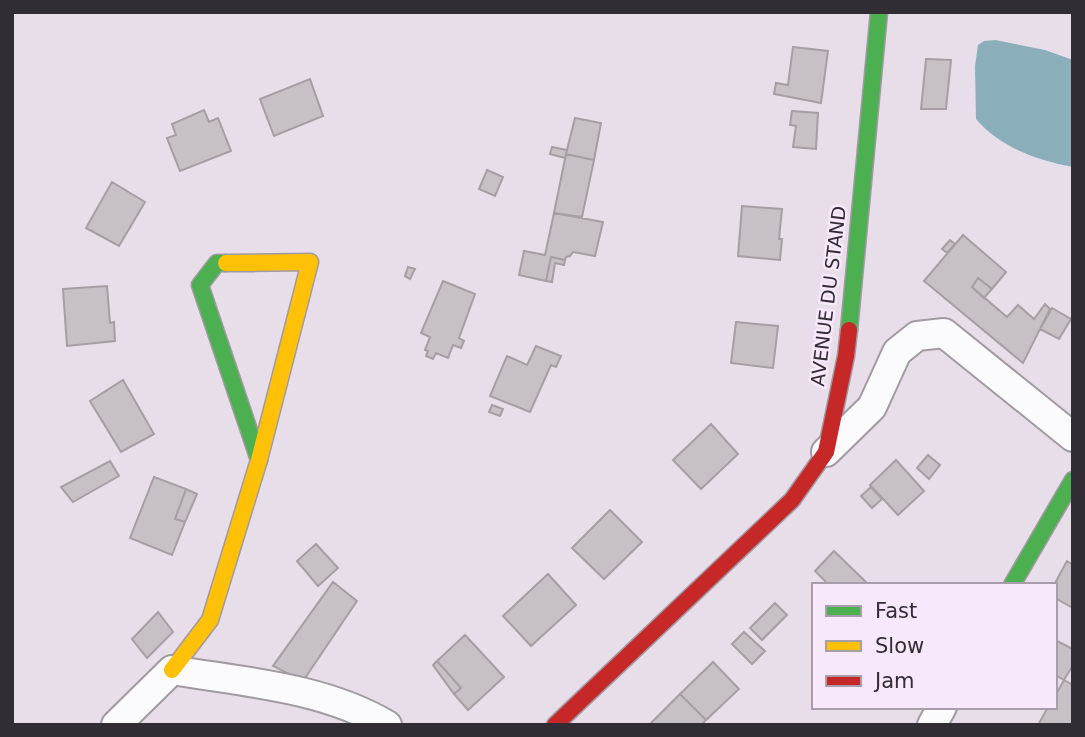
<svg xmlns="http://www.w3.org/2000/svg" width="1085" height="737" font-family="'DejaVu Sans',sans-serif">
  <style>
    .water { fill: #8aafba }
    .building { fill: #c8c0c7; stroke: #a69ea4; stroke-width: 2 }
    .lines { fill: none; stroke-linecap: round; stroke-linejoin: round }
    .street-casing { stroke: #a19aa3; stroke-width: 32 }
    .fast-casing { stroke: #a19aa3; stroke-width: 19 }
    .slow-casing { stroke: #a19aa3; stroke-width: 19 }
    .jam-casing { stroke: #a19aa3; stroke-width: 19 }
    .street { stroke: #fbfafc; stroke-width: 28 }
    .fast { stroke: #4caf50; stroke-width: 16 }
    .slow { stroke: #ffc107; stroke-width: 16 }
    .jam { stroke: #c62828; stroke-width: 16 }
    .labels { text-anchor: middle; dominant-baseline: central; stroke-width: 5; stroke-linejoin: round; paint-order: stroke }
    .street-label { font-size: 19px; fill: #322c34; stroke: #f7e8fb }
  </style>
  <rect width="100%" height="100%" fill="#e7dee9"/>
  <path class="water" d="M995,40L1045,50L1073,60V167C1037,160 1001,148 976,119L975,66L978,45L984,41Z"/>
  <path class="building" d="M793,47L828,51L821,103L774,94L776,83L788,85Z
    M926,59L951,60L946,109H921Z
    M310,79L323,116L274,136L260,99Z
    M204,110L209,122L218,118L231,151L180,171L167,138L176,135L172,124Z
    M792,111L818,113L816,149L793,147L796,126L790,125Z
    M575,118L601,123L594,160L566,154Z
    M552,147L567,150L565,158L550,154Z
    M566,154L594,160L582,217L554,213Z
    M487,170L503,177L495,196L479,189Z
    M112,182L145,202L119,246L86,228Z
    M742,206L782,209L779,239H782L780,260L738,256Z
    M554,213L603,222L595,256L573,252L570,256L566,257L565,260L551,257L546,281L519,275L524,251L545,255Z
    M963,235L1006,272L992,289L978,278L972,287L1007,317L1018,305L1034,319L1045,304L1050,309L1023,363L924,281Z
    M950,240L955,244L947,253L942,249Z
    M551,257L565,260L564,265L555,263L552,282L546,281Z
    M408,267L415,269L410,279L405,276Z
    M978,278L992,289L984,298L972,287Z
    M443,281L475,294L459,338L464,341L461,348L453,345L448,358L436,353L433,359L426,356L428,351L425,350L430,337L421,333Z
    M107,286L110,323L114,322L115,341L67,346L63,289Z
    M1052,308L1071,319L1059,339L1040,329Z
    M736,322L778,326L773,368L731,363Z
    M536,346L561,356L556,367L551,365L530,412L490,396L507,356L527,365Z
    M123,380L154,434L121,452L90,401Z
    M492,405L503,409L500,416L489,412Z
    M711,424L738,454L701,489L673,460Z
    M928,455L940,465L929,479L917,468Z
    M896,460L924,491L898,515L870,485Z
    M110,461L119,476L73,502L61,487Z
    M154,477L186,489L175,519L185,522L172,555L130,538Z
    M871,487L882,499L872,508L861,496Z
    M186,489L197,494L185,522L175,519Z
    M610,510L642,542L604,579L572,548Z
    M316,544L338,568L318,586L297,561Z
    M834,551L869,585H829L815,571Z
    M1067,561L1073,565V608L1055,598L1054,585Z
    M548,574L576,605L531,646L503,616Z
    M333,582L357,601L303,681L273,666Z
    M775,603L787,615L762,640L750,628Z
    M158,612L173,632L147,658L132,639Z
    M744,632L765,651L752,664L732,644Z
    M465,635L504,677L468,710L454,694L461,688L437,661Z
    M1055,640L1073,649V665L1064,680L1055,675Z
    M437,661L461,688L454,694L433,665Z
    M713,662L739,689L706,720L680,694Z
    M1064,680L1073,685V725H1038L1048,707H1055V696Z
    M680,694L706,720L701,725H649Z"/>
  <g class="lines">
    <g class="street-casing">
      <path id="street" d="M826,452L872,407L897,352L917,336L944,333L1073,437
        M116,725L172,670C243,682 323,687 387,725
        M932,725L942,707"/>
    </g>
    <g class="fast-casing">
      <path id="fast" d="M226,263H217L200,285L259,460
        M849,330L879,12
        M1012,585L1073,480"/>
    </g>
    <g class="slow-casing">
      <path id="slow" d="M172,670L210,620L259,460L310,262L226,263"/>
    </g>
    <g class="jam-casing">
      <path id="jam" d="M555,725L792,500L826,452L846,356L849,330"/>
    </g>
    <use href="#street" class="street"/>
    <use href="#fast" class="fast"/>
    <use href="#slow" class="slow"/>
    <use href="#jam" class="jam"/>
  </g>
  <g class="labels">
    <g class="street-label">
      <text transform="translate(828 296) rotate(-83)">AVENUE DU STAND</text>
    </g>
  </g>
  <rect width="1085" height="737" fill="none" stroke="#322c34" stroke-width="28"/>
  <rect x="812" y="583" width="245" height="126" fill="#f7e8fb" stroke="#a89dab" stroke-width="2"/>
  <rect x="826" y="606" width="35" height="10" fill="#4caf50" stroke="#a89dab" stroke-width="2"/>
  <text x="875" y="618" font-size="21" fill="#322c34">Fast</text>
  <rect x="826" y="641" width="35" height="10" fill="#ffc107" stroke="#a89dab" stroke-width="2"/>
  <text x="875" y="653" font-size="21" fill="#322c34">Slow</text>
  <rect x="826" y="676" width="35" height="10" fill="#c62828" stroke="#a89dab" stroke-width="2"/>
  <text x="875" y="688" font-size="21" fill="#322c34">Jam</text>
</svg>
